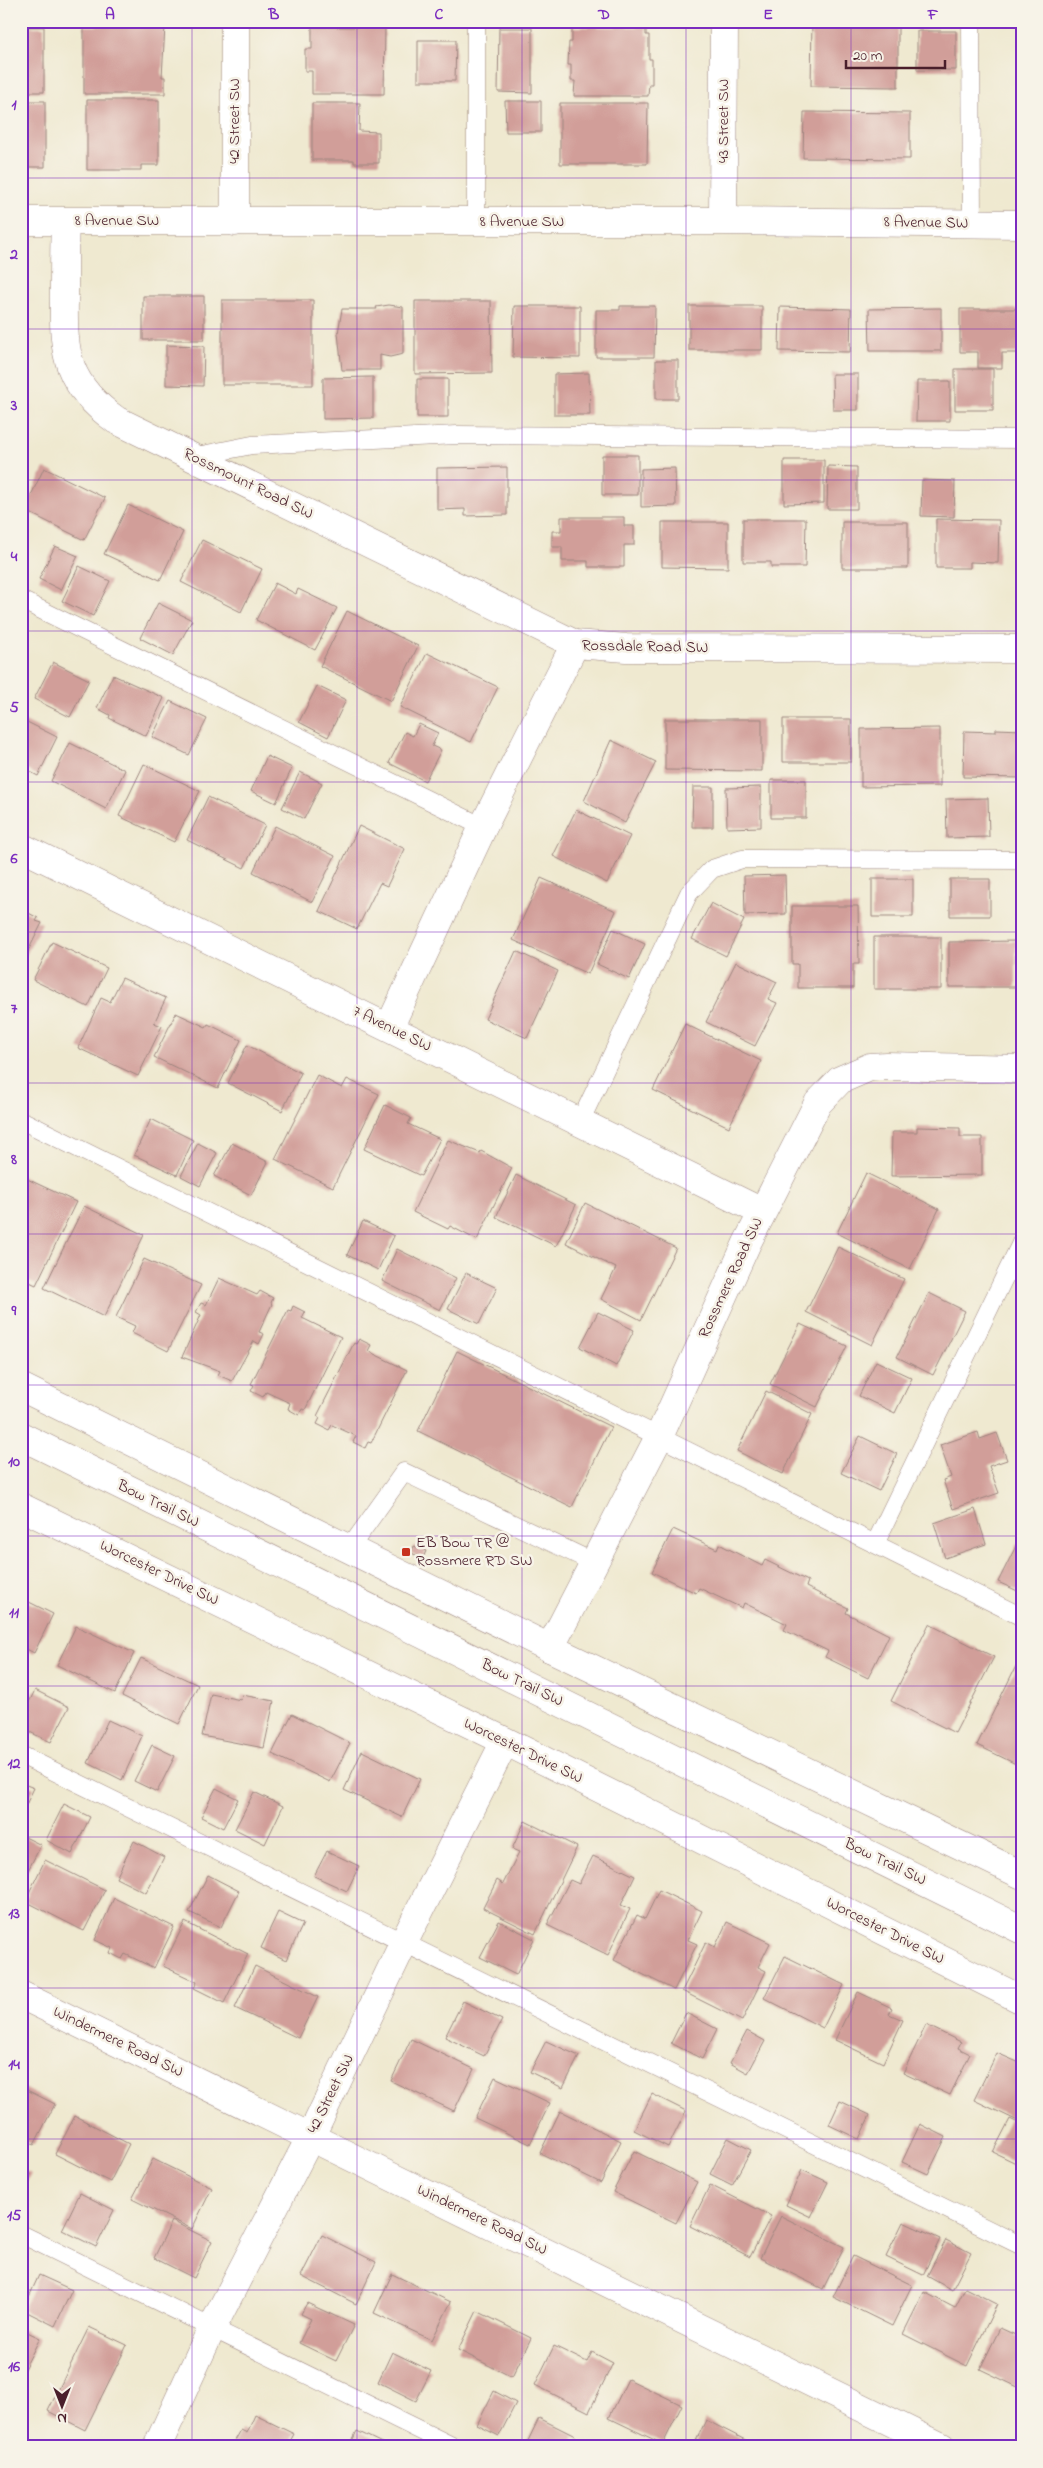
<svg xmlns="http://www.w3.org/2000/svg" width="1043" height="2468" font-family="'Indie Flower',sans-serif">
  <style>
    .building { fill: #d19e99 }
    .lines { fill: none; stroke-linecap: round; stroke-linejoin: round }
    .lane-casing { stroke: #9c847e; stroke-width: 19 }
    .street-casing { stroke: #9c847e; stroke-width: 29 }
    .secondary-casing { stroke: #9c847e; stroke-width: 29 }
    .lane { stroke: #fff; stroke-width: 18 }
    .street { stroke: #fff; stroke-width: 28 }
    .secondary { stroke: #fff; stroke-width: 28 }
    .grid { fill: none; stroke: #7b2cbf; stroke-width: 1; stroke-opacity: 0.55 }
    .poi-dot { fill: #c8321e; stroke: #f7f3e8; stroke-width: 2 }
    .labels { text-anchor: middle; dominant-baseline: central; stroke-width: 5; stroke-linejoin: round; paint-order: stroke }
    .street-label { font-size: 16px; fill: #4a1f2b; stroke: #f7f3e8 }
    .poi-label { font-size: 16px; fill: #4a1f2b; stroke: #f7f3e8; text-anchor: start }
    .neatline { fill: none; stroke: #7b2cbf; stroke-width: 2 }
    .grid-label { font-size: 16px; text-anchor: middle; font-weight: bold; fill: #7b2cbf }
  </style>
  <rect width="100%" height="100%" fill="#f7f3e8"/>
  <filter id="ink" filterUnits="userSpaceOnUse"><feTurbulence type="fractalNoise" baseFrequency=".02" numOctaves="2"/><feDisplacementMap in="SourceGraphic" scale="10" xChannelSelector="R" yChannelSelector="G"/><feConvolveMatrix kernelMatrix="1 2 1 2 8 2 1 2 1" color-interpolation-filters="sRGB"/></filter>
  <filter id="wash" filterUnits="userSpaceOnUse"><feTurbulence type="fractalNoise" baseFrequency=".0096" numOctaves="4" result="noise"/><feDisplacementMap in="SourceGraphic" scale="20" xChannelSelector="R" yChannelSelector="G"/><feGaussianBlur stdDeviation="1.12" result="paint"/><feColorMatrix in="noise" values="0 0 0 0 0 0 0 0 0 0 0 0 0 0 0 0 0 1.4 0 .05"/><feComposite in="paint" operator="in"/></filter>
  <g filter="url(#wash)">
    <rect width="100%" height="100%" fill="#efe9d0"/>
    <g id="blocks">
      <path class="building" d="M812,21H898V87L811,86Z
        M84,26H165L162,77H165V94H84Z
        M21,27H44V92H21Z
        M312,27H385L384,94H312V71H305V49H312Z
        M572,27H646V35H649V59H652V84H649L648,96H574L575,81H571V65H568L569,42H572Z
        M499,28H532V93L498,92Z
        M917,31H956V70H917Z
        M418,40H456L455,81H418Z
        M87,100H159V165H141V170H87Z
        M21,101H45V167H21Z
        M505,101H541V132H506Z
        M312,103H360L359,131L379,132V163H354V160H312Z
        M560,103H648L647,164H560Z
        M804,112L910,113V159L803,158Z
        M143,296H204V340H143Z
        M222,300H313V385H222Z
        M415,301H491L492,373L415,374Z
        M389,305L403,307V354L390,357L380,355V370H342L338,333L342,309H377L376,307Z
        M514,306H580V358L513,357Z
        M620,306H655L654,357H596V310H620Z
        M689,306H762V350H689Z
        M780,307L851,309L850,352L779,351Z
        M941,308V351H870L869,309Z
        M960,309H1022V353H1002V368H978V352H960Z
        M166,345L204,346L203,386L166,385Z
        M656,360H678V399H656Z
        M955,369H993V410H955Z
        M589,373L590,415H554V374Z
        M832,374H858V410H833Z
        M373,377V418L323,419V378Z
        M417,379H448V417H417Z
        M917,381H950V421H916Z
        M602,455H638V495H602Z
        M784,460H824V503L784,504Z
        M828,466L857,467V509H827Z
        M507,467V515L465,516V509L437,510V468Z
        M44,468L105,498L84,540L24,510Z
        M675,468L676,506L641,507V469Z
        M922,480L955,481L954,517L921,516Z
        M128,505L183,532L160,580L104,554Z
        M561,517H624V526H634V545H624V567H588V561H562V547H552V531H561Z
        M743,519H806L805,567H771V562H743Z
        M936,519L999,520L998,563L970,562V568H936Z
        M662,522H728V568L662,567Z
        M842,522H908V568H842Z
        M202,540L262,569L241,612L181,582Z
        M55,546L78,556L61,590L39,579Z
        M79,566L110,581L93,616L62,601Z
        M275,583L296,594L298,589L337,608L315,650L256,620Z
        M158,603L192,620L173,655L140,638Z
        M347,611L418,646L391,701L320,666Z
        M427,653L498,687L471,742L400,707Z
        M53,662L89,680L70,717L34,699Z
        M113,675L164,698L146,736L109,718L110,715L97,708Z
        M317,686L346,700L328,737L299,722Z
        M170,701L207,719L189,755L152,737Z
        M21,719L57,737L38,776L21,767Z
        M665,719H762V771L665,770Z
        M783,719H851V762H783Z
        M419,724L438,733L432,746L441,750L425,781L389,763L405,732L413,736Z
        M940,728V786L861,787V729Z
        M996,729L1022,730V778L963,777L964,731L996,732Z
        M611,740L656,762L625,823L584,801Z
        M70,743L125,770L106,809L51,781Z
        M267,756L292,768L276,803L251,791Z
        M144,764L200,791L174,842L119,816Z
        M300,772L322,783L304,819L282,808Z
        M771,780H806V818H771Z
        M693,787H713V827H692Z
        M761,787V827L727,828L726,788Z
        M208,797L265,825L244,868L187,840Z
        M988,798L989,837L947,838L946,799Z
        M576,810L630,836L607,883L553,856Z
        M275,826L335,856L312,902L253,872Z
        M359,826L405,849L387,886L380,883L357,929L319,911Z
        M785,875L786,914L745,915L744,876Z
        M541,878L616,911L588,974L513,940Z
        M872,879H913V917H872Z
        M950,879H990V916H950Z
        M711,903L744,920L726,956L692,939Z
        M792,906H858L859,964H853V988H798V964H792Z
        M21,909L38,918L36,921L42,923L21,965Z
        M613,929L645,944L629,979L597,964Z
        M874,937H941V989H874Z
        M1016,941V987H949V942Z
        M52,942L107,968L88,1007L33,980Z
        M516,951L558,971L527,1038L485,1019Z
        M736,962L777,982L768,999L777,1003L755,1046L706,1022Z
        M122,978L166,998L154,1023L162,1026L138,1076L78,1048L101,998L110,1002Z
        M176,1013L206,1027L208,1024L241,1040L218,1088L154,1057Z
        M685,1024L761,1061L729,1127L653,1090Z
        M247,1045L301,1073L282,1111L228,1083Z
        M21,1058L29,1061L21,1077Z
        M317,1075L342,1088L347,1079L379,1094L333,1187L275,1159Z
        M385,1105L411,1118L408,1124L440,1139L421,1176L364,1149Z
        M151,1119L193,1140L177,1175L134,1155Z
        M917,1127L960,1128V1137H982V1175L891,1176L892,1132H917Z
        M448,1140L480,1153L481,1151L512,1168L477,1240L450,1226L448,1229L413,1212Z
        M198,1143L217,1153L200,1186L181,1176Z
        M232,1143L268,1162L251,1195L214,1176Z
        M866,1173L939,1209L910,1269L837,1233Z
        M516,1175L576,1205L556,1246L496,1217Z
        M21,1176L76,1202L36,1285L21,1278Z
        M585,1203L676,1248L641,1320L601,1299L616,1268L566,1243Z
        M84,1206L144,1235L104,1317L44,1288Z
        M363,1221L394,1236L378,1270L347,1255Z
        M838,1247L904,1279L872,1345L806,1312Z
        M397,1249L456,1278L440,1310L382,1281Z
        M144,1259L201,1285L168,1351L132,1333L135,1326L116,1317Z
        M466,1273L497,1288L479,1324L448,1309Z
        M219,1278L257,1295L260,1291L273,1298L271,1303L272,1304L259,1332L264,1334L259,1344L254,1341L232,1381L218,1375L220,1371L182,1357L201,1315L196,1312L201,1303L206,1305Z
        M929,1293L965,1311L933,1375L897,1357Z
        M293,1306L305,1312L302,1318L341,1337L305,1410L302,1409L299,1415L288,1409L290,1403L266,1392L263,1397L251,1391L254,1385L251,1384L288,1310L291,1311Z
        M598,1312L634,1330L616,1366L580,1347Z
        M800,1324L847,1346L817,1407L770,1384Z
        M359,1339L371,1345L368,1351L407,1370L371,1443L368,1442L365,1448L353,1442L356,1436L332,1425L329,1430L317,1424L320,1418L317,1416L354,1343L356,1344Z
        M457,1351L611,1427L572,1507L418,1431Z
        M876,1361L912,1378L895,1413L859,1396Z
        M766,1391L812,1414L783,1474L737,1451Z
        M978,1432L980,1439L997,1433L1007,1460L989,1466L999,1493L953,1509L943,1480L951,1477L940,1445Z
        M860,1436L897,1454L879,1491L841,1473Z
        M975,1509L986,1544L945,1558L934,1523Z
        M673,1529L717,1549L719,1544L762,1566L765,1560L808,1581L806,1587L848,1608L846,1613L889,1635L868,1678L825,1657L828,1651L784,1630L787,1624L744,1603L742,1608L699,1588L696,1593L652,1572Z
        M1017,1544L1022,1547V1593L998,1582Z
        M414,1546L426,1551L423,1558L411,1553Z
        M21,1598L53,1614L34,1653L21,1646Z
        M929,1624L994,1657L955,1733L891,1701Z
        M76,1626L134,1653L115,1693L57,1665Z
        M141,1658L198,1685L179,1724L122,1696Z
        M1016,1666L1022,1669V1767L977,1745Z
        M35,1690L69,1707L51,1742L21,1728V1719Z
        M211,1694L241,1700L242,1695L274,1701L264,1748L202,1736Z
        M292,1714L350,1743L330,1782L272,1754Z
        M108,1720L142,1736L122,1780L88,1763Z
        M152,1745L175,1756L157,1792L134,1781Z
        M362,1751L420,1779L402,1817L344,1790Z
        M21,1783L34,1788L21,1815Z
        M216,1788L238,1799L223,1828L201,1817Z
        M254,1792L283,1806L265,1844L235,1829Z
        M64,1804L90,1817L72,1854L46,1840Z
        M525,1821L577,1847L535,1934L483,1908L497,1880L503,1884L519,1852L512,1849Z
        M21,1835L41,1845L21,1884Z
        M134,1841L164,1857L146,1893L116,1878Z
        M327,1851L359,1866L347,1891L314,1876Z
        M593,1856L635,1876L621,1905L630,1909L608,1955L547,1925L570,1880L579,1884Z
        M45,1860L105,1890L84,1931L25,1901Z
        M208,1875L239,1891L221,1927L189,1912Z
        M659,1890L702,1911L688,1940L697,1944L674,1990L614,1960L637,1915L645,1919Z
        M114,1898L174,1927L154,1968L125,1954L122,1959L110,1953L112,1948L95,1940Z
        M278,1912L303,1924L286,1960L261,1948Z
        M499,1921L534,1939L516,1975L480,1957Z
        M185,1922L248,1954L224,2003L194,1988L197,1982L163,1966Z
        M727,1922L770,1943L758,1967L766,1971L742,2021L682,1991L706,1942L715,1947Z
        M785,1956L844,1985L823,2028L764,1998Z
        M255,1966L318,1997L298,2038L235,2008Z
        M858,1992L892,2008L889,2014L903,2020L883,2063L835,2040Z
        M463,2001L502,2020L484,2056L445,2037Z
        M686,2013L717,2029L702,2059L671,2043Z
        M926,2025L961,2042L958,2048L970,2054L950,2095L903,2073Z
        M747,2031L765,2041L748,2073L730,2063Z
        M411,2039L474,2069L454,2111L391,2081Z
        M546,2041L579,2056L563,2088L530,2072Z
        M997,2053L1022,2064L1020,2122L974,2100Z
        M495,2077L550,2103L530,2144L475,2118Z
        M21,2087L55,2104L34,2145L21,2138Z
        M652,2094L686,2111L668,2147L634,2130Z
        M840,2101L870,2115L859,2139L829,2125Z
        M560,2111L621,2141L601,2183L540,2153Z
        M75,2116L129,2144L110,2182L55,2154Z
        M1010,2119L1022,2125V2151L1016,2163L993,2152Z
        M920,2124L946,2137L928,2174L902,2162Z
        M728,2138L751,2150L732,2185L710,2174Z
        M634,2151L697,2182L676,2223L613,2192Z
        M153,2159L212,2188L192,2229L132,2199Z
        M21,2169L31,2174L21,2193Z
        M802,2170L828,2182L811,2217L786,2205Z
        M710,2185L771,2216L750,2257L690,2226Z
        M80,2193L114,2210L96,2247L62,2230Z
        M781,2216L844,2247L823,2289L760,2258Z
        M172,2221L212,2241L194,2278L154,2258Z
        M903,2222L940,2239L923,2275L886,2257Z
        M322,2235L376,2262L356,2304L301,2276Z
        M946,2240L971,2253L952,2290L927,2276Z
        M853,2256L912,2285L892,2326L833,2297Z
        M392,2274L451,2302L432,2340L374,2313Z
        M39,2275L72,2290L55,2326L23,2310Z
        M965,2288L997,2304L967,2366L903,2334L924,2292L955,2308Z
        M307,2303L354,2325L336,2361L299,2343L311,2319L301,2314Z
        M477,2311L531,2338L512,2377L458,2350Z
        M89,2327L127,2345L85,2430L48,2411Z
        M1000,2328L1022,2338V2389L980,2369Z
        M21,2329L40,2338L21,2375Z
        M554,2346L587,2362L592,2352L613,2363L589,2412L535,2385Z
        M392,2352L431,2371L416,2401L378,2382Z
        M628,2379L682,2405L663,2444L609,2418Z
        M494,2391L516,2403L499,2436L477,2425Z
        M255,2415L294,2434L287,2447H238L233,2444L241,2430L247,2433Z
        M539,2418L575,2436L569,2447H525Z
        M706,2420L759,2447H693Z
        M357,2431L390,2447H349Z"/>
    </g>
  </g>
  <g filter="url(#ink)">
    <use href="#blocks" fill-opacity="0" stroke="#9c847e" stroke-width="1"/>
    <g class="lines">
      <g class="lane-casing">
        <path id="lane" d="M476,21V222
          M971,21L972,224
          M192,457L252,445L457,435L1022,439
          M21,600L483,827
          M21,1120L1022,1617
          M580,1122L689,893L712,869L742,859L1022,860
          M875,1544L1022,1241
          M349,1549L404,1472L595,1563
          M21,1755L1022,2246
          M21,2234L454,2447"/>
      </g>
      <g class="street-casing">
        <path id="street" d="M235,21V222
          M21,221H723L1022,224
          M65,221C64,247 64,273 64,299C63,355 67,385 116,420L575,644L626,648L1022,649
          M723,221L724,21
          M21,847L762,1212
          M389,1028L483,827L575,644
          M21,1507L505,1741L1022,2000
          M550,1648L659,1437L747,1243L818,1103L840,1080L870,1067L886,1066L1022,1069
          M21,1995L942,2447
          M157,2447L212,2328L311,2136L403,1944L505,1741"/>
      </g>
      <g class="secondary-casing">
        <path id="secondary" d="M21,1387L550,1648L1022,1875
          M21,1436L1022,1930"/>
      </g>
      <use href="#lane" class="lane"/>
      <use href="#street" class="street"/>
      <use href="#secondary" class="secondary"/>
    </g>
  </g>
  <path class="grid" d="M192,21V2447M357,21V2447M522,21V2447M686,21V2447M851,21V2447M21,178H1022M21,329H1022M21,480H1022M21,631H1022M21,782H1022M21,932H1022M21,1083H1022M21,1234H1022M21,1385H1022M21,1536H1022M21,1686H1022M21,1837H1022M21,1988H1022M21,2139H1022M21,2290H1022"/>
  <rect class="poi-dot" x="401" y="1547" width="10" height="10" rx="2.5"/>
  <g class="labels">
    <g class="street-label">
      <text transform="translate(235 121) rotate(-90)">42 Street SW</text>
      <text transform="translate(724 121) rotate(-90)">43 Street SW</text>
      <text x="117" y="221">8 Avenue SW</text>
      <text x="522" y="222">8 Avenue SW</text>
      <text transform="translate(926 223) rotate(1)">8 Avenue SW</text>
      <text transform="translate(248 484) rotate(26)">Rossmount Road SW</text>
      <text transform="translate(645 647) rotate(1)">Rossdale Road SW</text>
      <text transform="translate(392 1029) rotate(26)">7 Avenue SW</text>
      <text transform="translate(731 1278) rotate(-65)">Rossmere Road SW</text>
      <text transform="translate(158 1504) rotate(26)">Bow Trail SW</text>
      <text transform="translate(159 1573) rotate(26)">Worcester Drive SW</text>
      <text transform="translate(522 1683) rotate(26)">Bow Trail SW</text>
      <text transform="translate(523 1751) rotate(26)">Worcester Drive SW</text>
      <text transform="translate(885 1862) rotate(26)">Bow Trail SW</text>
      <text transform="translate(885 1931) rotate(27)">Worcester Drive SW</text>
      <text transform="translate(118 2042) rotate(26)">Windermere Road SW</text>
      <text transform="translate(331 2094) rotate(-64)">42 Street SW</text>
      <text transform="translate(482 2220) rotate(26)">Windermere Road SW</text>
    </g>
    <g class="poi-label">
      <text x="416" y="1543">EB Bow TR @<tspan x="416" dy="18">Rossmere RD SW</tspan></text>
    </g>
  </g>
  <rect width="1043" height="2468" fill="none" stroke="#f7f3e8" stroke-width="55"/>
  <g transform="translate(62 2406) rotate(180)" stroke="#f7f3e8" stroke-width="4" paint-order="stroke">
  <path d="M0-4L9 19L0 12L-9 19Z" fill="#4a1f2b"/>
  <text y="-8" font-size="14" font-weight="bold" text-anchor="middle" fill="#4a1f2b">N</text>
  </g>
  <path d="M846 60v8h99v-8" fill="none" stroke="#4a1f2b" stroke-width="2.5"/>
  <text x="853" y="60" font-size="15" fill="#4a1f2b" stroke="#f7f3e8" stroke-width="4" paint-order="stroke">20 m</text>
  <rect x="28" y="28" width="988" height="2412" class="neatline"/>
  <g class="grid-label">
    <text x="110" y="19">A</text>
    <text x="274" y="19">B</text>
    <text x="439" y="19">C</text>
    <text x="604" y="19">D</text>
    <text x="768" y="19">E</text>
    <text x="933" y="19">F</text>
    <text x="14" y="109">1</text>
    <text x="14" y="259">2</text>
    <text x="14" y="410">3</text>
    <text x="14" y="561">4</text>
    <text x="14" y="712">5</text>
    <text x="14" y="863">6</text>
    <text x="14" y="1013">7</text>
    <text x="14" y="1164">8</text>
    <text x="14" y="1315">9</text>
    <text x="14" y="1466">10</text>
    <text x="14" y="1617">11</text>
    <text x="14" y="1768">12</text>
    <text x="14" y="1918">13</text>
    <text x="14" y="2069">14</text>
    <text x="14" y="2220">15</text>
    <text x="14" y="2371">16</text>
  </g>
</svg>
